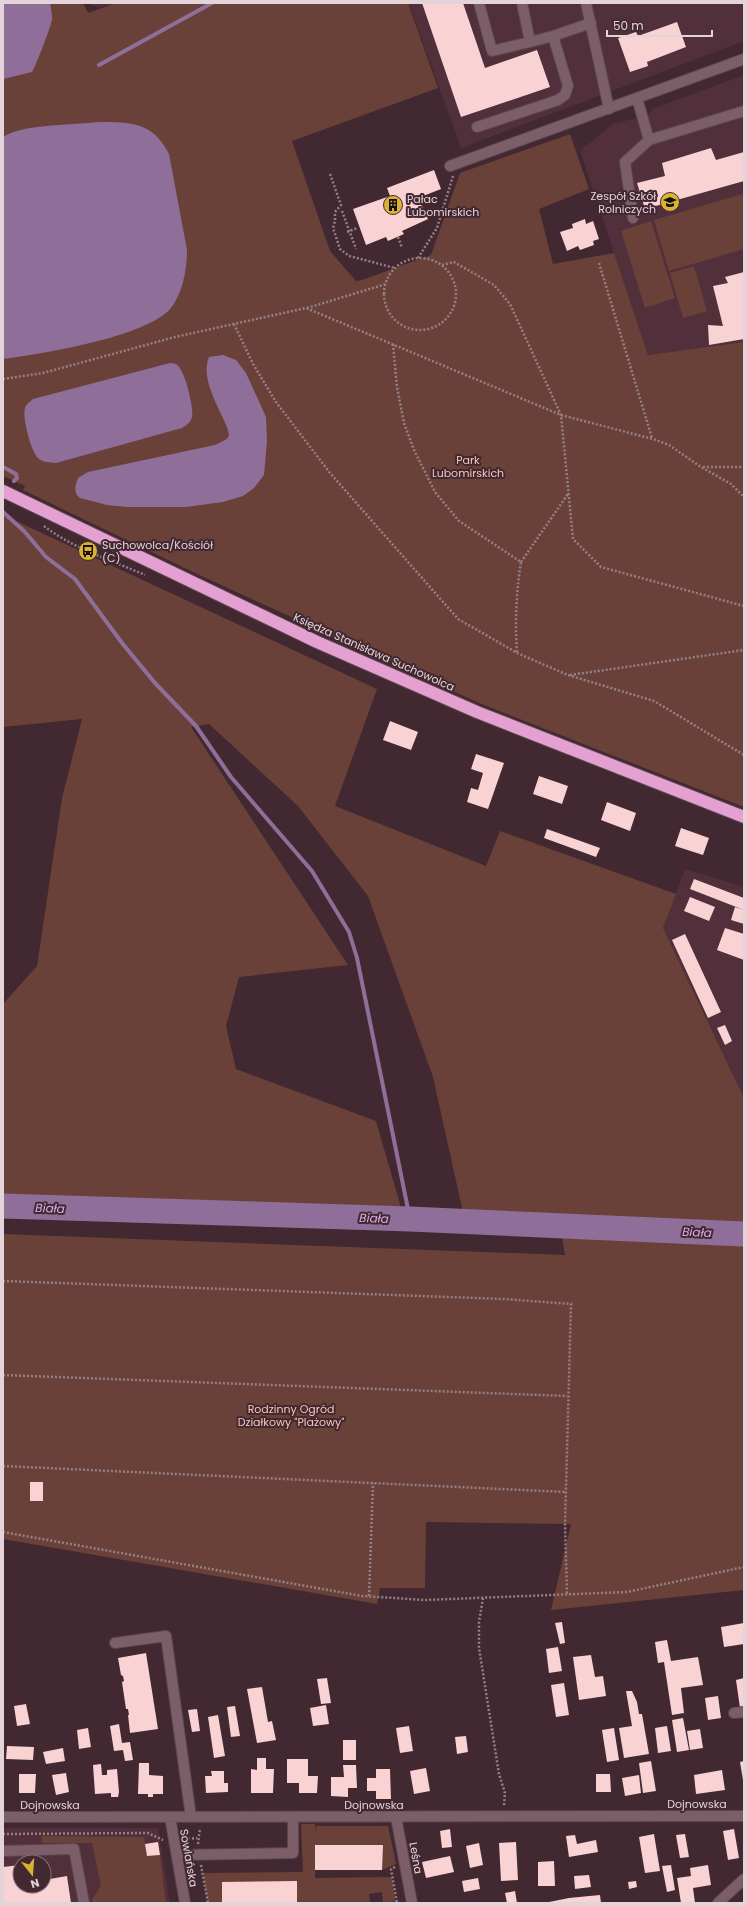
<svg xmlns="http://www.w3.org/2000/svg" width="747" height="1906" font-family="Poppins,sans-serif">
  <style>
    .built { fill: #51303c; fill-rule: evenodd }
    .green { fill: #6a4138 }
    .water { fill: #8f6f99 }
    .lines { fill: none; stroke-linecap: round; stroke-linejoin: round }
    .stream { stroke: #8f6f99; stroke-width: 4 }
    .river { stroke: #8f6f99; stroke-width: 25 }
    .building { fill: #f9d2d4 }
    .minor-casing { stroke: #5c474f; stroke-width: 12 }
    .highway-casing { stroke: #5c474f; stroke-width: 14 }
    .path { stroke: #958087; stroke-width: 2.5; stroke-dasharray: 2 2; stroke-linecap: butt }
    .minor { stroke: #7c5e69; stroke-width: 10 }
    .highway { stroke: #e4a0d1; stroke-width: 12 }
    .labels { text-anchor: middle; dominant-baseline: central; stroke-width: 4; stroke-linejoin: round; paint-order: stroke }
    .poi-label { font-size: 11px; fill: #e4d3d9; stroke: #422831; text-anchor: start }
    .park-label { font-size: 11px; fill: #fac6ba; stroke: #422831 }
    .street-label { font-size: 11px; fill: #e4d3d9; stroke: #422831 }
    .water-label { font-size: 12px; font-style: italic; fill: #ddabeb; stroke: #422831 }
  </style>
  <rect width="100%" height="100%" fill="#422831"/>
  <path class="built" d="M88,3H116L99,8Z
    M409,3H744V41L461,148Z
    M744,75V342L648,355L580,151L613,124L649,115L652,109Z
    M685,869L744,887V1098L663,928Z
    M3,1828H158L170,1903H3ZM20,1862H44V1886H20Z"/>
  <path class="green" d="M3,3H83L88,13L116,3H408L438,88L292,141L330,251L356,281L362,280L431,255L460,173L570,134L589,189L539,209L553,264L614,253L648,355L744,342V807L479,703L195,573L23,490L25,486L3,476Z
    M742,194L744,200V249L669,271L654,220Z
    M651,221L675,298L645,308L621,231Z
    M694,266L707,311L683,318L670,273Z
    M3,515L377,689L335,806L486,866L500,831L676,894L663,928L744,1098V1590L551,1610L571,1524L426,1522L425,1588H380L377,1604L3,1539V1234L565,1255L559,1220L464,1217L433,1077L368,896L298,806L209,724L191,727L348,965L239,977L226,1026L236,1069L376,1121L404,1218L3,1205V1004L37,966L62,798L82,719L3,727Z
    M301,1824H315V1833L316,1826H388L396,1864L382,1870V1845H315V1878L392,1877L395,1901L383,1903L382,1892L369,1894L370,1903H297V1881L222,1882V1903H208L203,1873L303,1872Z
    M42,1836L144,1837L147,1856L160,1855L166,1903H93L92,1899L101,1886L92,1843H42Z"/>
  <path class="water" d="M3,3H50C51,8 52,14 52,19C52,24 35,68 32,72L3,79Z
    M99,122C131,122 153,122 169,154L187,250C187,269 183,292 171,308C147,337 41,354 3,359V137C23,124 73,125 99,122Z
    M223,355L236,360L246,373L266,417L267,441L264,475L254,488L243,496L223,502L186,507H127L107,505L80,498C73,492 75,487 78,478L88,472L215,445L227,439L229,435L227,427C219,407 200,379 209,357Z
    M170,363C171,363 176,364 176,364C185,369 194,408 192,417C191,422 187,425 182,428L56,463C50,462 43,463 38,458C31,451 22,418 25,408C26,404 30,402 33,399Z"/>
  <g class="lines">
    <path class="stream" d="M99,65L212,3
      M3,467L16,474L17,478L14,481
      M3,512L24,531L46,557L75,579L122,643L155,683L196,726L231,777L312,871L349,932L357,958L410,1219"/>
    <path class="river" d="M3,1206L410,1219L744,1234"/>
  </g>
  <path class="building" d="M422,3H463L485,68L537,50L550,87L461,117Z
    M677,22L686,47L647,62L648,66L630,72L618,38L636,32L638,36Z
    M711,148L716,160L744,152V181L645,209L637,183L665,176L662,163Z
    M434,170L441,189L418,198L428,219L402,231L404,234L388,241L386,237L366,245L353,209L390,196L387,188Z
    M585,219L586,224L593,221L599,239L593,241L594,245L580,250L578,246L567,251L560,232L573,228L572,224Z
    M744,272V339L709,345L708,325L723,326L713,286L728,283L725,277Z
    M390,721L418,732L411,750L383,740Z
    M476,754L504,763L488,809L467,802L471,788L478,790L483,773L471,769Z
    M539,776L568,786L562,804L533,794Z
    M607,802L636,813L630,831L601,820Z
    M681,828L709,838L703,855L675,846Z
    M547,829L600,848L596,857L544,838Z
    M694,879L744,898V910L690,889Z
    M690,897L715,907L709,921L684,911Z
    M735,907L744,910V924L731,920Z
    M725,928L744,934V960L717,950Z
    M685,934L721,1012L708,1018L672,940Z
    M725,1025L732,1041L725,1045L717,1028Z
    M30,1482H43V1501H30Z
    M562,1622L565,1643L560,1644L555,1623Z
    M744,1623V1644L724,1647L721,1627Z
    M667,1640L671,1661L698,1657L703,1685L681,1688L684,1713L672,1715L664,1662L658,1663L655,1642Z
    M558,1647L562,1671L549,1673L546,1649Z
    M146,1653L158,1729L130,1733L128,1715H129L128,1709H126L122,1682L124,1681L123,1676L121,1675L118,1658Z
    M591,1655L595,1677L603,1676L606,1696L579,1700L573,1657Z
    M327,1678L331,1703L321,1704L317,1679Z
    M744,1678V1707L740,1708L736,1680Z
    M564,1683L569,1715L556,1717L551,1685Z
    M262,1687L268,1722L272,1721L276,1740L257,1743L247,1689Z
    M626,1691H632L637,1702L639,1714H642L649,1754L624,1758L619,1728L632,1726Z
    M718,1696L721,1718L708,1720L705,1698Z
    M26,1704L30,1724L17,1726L14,1706Z
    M326,1705L329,1724L313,1726L310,1708Z
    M235,1706L240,1736L231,1737L227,1707Z
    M197,1709L200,1731L192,1732L188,1710Z
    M218,1715L225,1756L214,1758L208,1717Z
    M683,1718L689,1750L677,1752L672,1720Z
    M119,1724L122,1743L130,1742L133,1760L125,1761L123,1750L114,1751L110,1726Z
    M409,1726L413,1751L400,1753L396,1728Z
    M667,1726L671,1751L658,1753L655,1728Z
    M88,1728L91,1747L79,1749L77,1730Z
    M614,1728L619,1760L607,1762L602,1730Z
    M700,1729L703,1748L690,1750L687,1731Z
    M466,1736L468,1752L457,1754L455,1737Z
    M343,1740H356V1760H343Z
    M7,1746L34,1747L33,1760L6,1759Z
    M63,1748L65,1761L46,1764L43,1752Z
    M257,1758H266V1769H274L273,1793H251V1769L257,1770Z
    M287,1759H308V1776H318L317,1793H299V1783H287Z
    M651,1761L656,1791L643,1793L639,1763Z
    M744,1761V1780H743L740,1762Z
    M139,1763H149V1775L163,1776V1794H153V1797H148V1794H138Z
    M101,1764L102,1775H107V1770L117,1769L119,1792L118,1797H111V1793L95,1794L93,1765Z
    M343,1765H356L357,1788H348V1797L331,1796V1777H344Z
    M426,1768L430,1791L414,1794L410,1771Z
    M376,1769H390L391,1799H376V1791H367V1778H376Z
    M722,1770L725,1790L696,1794L694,1775Z
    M211,1771H224V1783H228V1792L206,1793L205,1776H212Z
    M66,1773L69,1792L56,1795L52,1775Z
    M19,1774H36L35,1793H19Z
    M596,1774H610L611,1792H596Z
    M639,1775L641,1793L625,1796L622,1778Z
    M450,1829L452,1847L442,1848L440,1831Z
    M734,1829L739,1858L728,1860L723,1831Z
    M654,1834L660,1871L645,1873L639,1837Z
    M685,1834L689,1857L680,1858L676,1835Z
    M575,1835L577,1844L596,1840L598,1852L569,1857L566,1836Z
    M158,1842L160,1855L147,1856L145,1844Z
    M516,1842L518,1880L501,1881L499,1843Z
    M479,1843L483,1865L470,1868L466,1846Z
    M315,1845H383L382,1870H315Z
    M450,1856L454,1872L426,1878L422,1862Z
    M554,1861L555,1886H538V1862Z
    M20,1865V1886H44V1880L67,1876L71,1903H3V1867Z
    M671,1865L675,1890L667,1892L662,1866Z
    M708,1865L711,1885L693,1888L695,1903H681L677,1878L691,1876L690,1868Z
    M589,1875L591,1887L575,1889L574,1876Z
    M478,1878L480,1889L464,1892L462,1881Z
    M297,1881V1903H222V1882Z
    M636,1881L637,1887L629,1889L628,1882Z
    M515,1891L517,1903H507L505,1893Z
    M600,1895L601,1903H544L569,1898Z"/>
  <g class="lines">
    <g class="minor-casing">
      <path id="minor" d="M479,3L492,51L530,42
        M522,3L530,42L553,36
        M586,3L609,109
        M637,98L649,140
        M477,127L558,100L565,95L568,86L553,36L591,23
        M450,166L744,59
        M633,218L625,162L649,140L744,111
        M115,1643L166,1636L191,1817
        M734,1713L744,1712
        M3,1817L744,1816
        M170,1817L185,1903
        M396,1817L412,1903
        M3,1851L74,1849L84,1903
        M177,1855L293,1853V1817
        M718,1903L744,1879"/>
    </g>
    <g class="highway-casing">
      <path id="highway" d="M3,491L317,642L477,712L744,817"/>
    </g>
    <path class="path" d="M330,174L341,205L335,212V221L333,228L340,249L349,256L395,268
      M342,211L356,249
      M347,232L357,228
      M398,237L402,248
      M418,258L437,228L453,176
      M384 294a36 36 0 1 1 72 0a36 36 0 1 1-72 0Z
      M599,263L652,438
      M442,265L454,262L494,285L510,304L561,415L573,539L601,567L744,606
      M307,308L386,284
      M234,324L253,364L276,402L330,473L458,619L517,653L568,675L654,701L744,755
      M393,344L397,387L404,423L414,450L435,492L459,521L521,562C516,593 515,622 517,653
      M3,379L43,373L175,337L306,308L561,415L653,439L669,445L701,467L731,484L744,497
      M703,467H744
      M44,526C74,549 111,560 145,575
      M521,562L568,494
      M570,675L744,650
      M3,1281L504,1299L571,1304L565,1524L567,1594
      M3,1375L567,1396
      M3,1466L566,1492
      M3,1532L362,1596L425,1600L627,1592L744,1567
      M369,1596L373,1483
      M483,1598L479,1622V1648L499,1774L505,1793L504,1806
      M3,1834L148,1833L163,1840
      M184,1839L197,1838
      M198,1844L200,1828
      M201,1865L208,1903
      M395,1867L391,1869L397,1903"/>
    <use href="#minor" class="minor"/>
    <use href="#highway" class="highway"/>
  </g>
  <defs>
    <g id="school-disc" transform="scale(1)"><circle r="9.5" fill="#dcb233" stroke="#422831"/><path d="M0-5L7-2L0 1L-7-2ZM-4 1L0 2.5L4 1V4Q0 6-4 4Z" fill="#111"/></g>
    <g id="building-disc" transform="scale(1)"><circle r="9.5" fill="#dcb233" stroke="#422831"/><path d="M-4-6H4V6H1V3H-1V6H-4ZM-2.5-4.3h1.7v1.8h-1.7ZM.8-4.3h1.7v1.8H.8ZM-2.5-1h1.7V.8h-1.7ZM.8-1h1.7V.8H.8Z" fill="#111"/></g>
    <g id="bus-disc" transform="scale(1)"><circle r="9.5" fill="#dcb233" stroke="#422831"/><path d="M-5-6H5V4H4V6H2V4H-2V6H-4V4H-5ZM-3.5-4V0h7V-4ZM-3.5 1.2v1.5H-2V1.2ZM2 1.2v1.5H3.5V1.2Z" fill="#111"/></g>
  </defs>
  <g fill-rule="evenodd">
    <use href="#school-disc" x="670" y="202"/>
    <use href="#building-disc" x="393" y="205"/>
    <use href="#bus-disc" x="88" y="551"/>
  </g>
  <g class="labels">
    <g class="poi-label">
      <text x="656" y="196" text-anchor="end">Zespół Szkół<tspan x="656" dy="13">Rolniczych</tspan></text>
      <text x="407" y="199">Pałac<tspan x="407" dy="13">Lubomirskich</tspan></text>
      <text x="102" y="545">Suchowolca/Kościół<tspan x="102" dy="13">(C)</tspan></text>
    </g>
    <g class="park-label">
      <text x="468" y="460">Park<tspan x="468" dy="13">Lubomirskich</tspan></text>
      <text x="291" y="1409">Rodzinny Ogród<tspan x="291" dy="13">Działkowy "Plażowy"</tspan></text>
    </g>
    <g class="street-label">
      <text transform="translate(374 652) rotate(24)">Księdza Stanisława Suchowolca</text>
      <text x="697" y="1804">Dojnowska</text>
      <text x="50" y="1805">Dojnowska</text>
      <text x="374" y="1805">Dojnowska</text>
      <text transform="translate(189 1858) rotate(80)">Sowlańska</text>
      <text transform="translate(416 1858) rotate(80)">Leśna</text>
    </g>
    <g class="water-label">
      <text transform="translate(50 1208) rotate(2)">Biała</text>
      <text transform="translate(374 1218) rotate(2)">Biała</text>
      <text transform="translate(697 1232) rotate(3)">Biała</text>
    </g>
  </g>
  <rect width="747" height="1906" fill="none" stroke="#e4d3d9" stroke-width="8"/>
  <g transform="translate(32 1874) rotate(163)"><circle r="19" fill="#422831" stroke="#836c74"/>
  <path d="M0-3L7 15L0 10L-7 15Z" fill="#dcb233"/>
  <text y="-6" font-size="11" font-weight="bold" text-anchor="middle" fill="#e4d3d9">N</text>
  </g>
  <path d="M607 30v6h105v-6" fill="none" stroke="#e4d3d9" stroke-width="2"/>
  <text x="613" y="30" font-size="12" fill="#e4d3d9" stroke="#422831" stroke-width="3" paint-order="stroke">50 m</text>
</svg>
